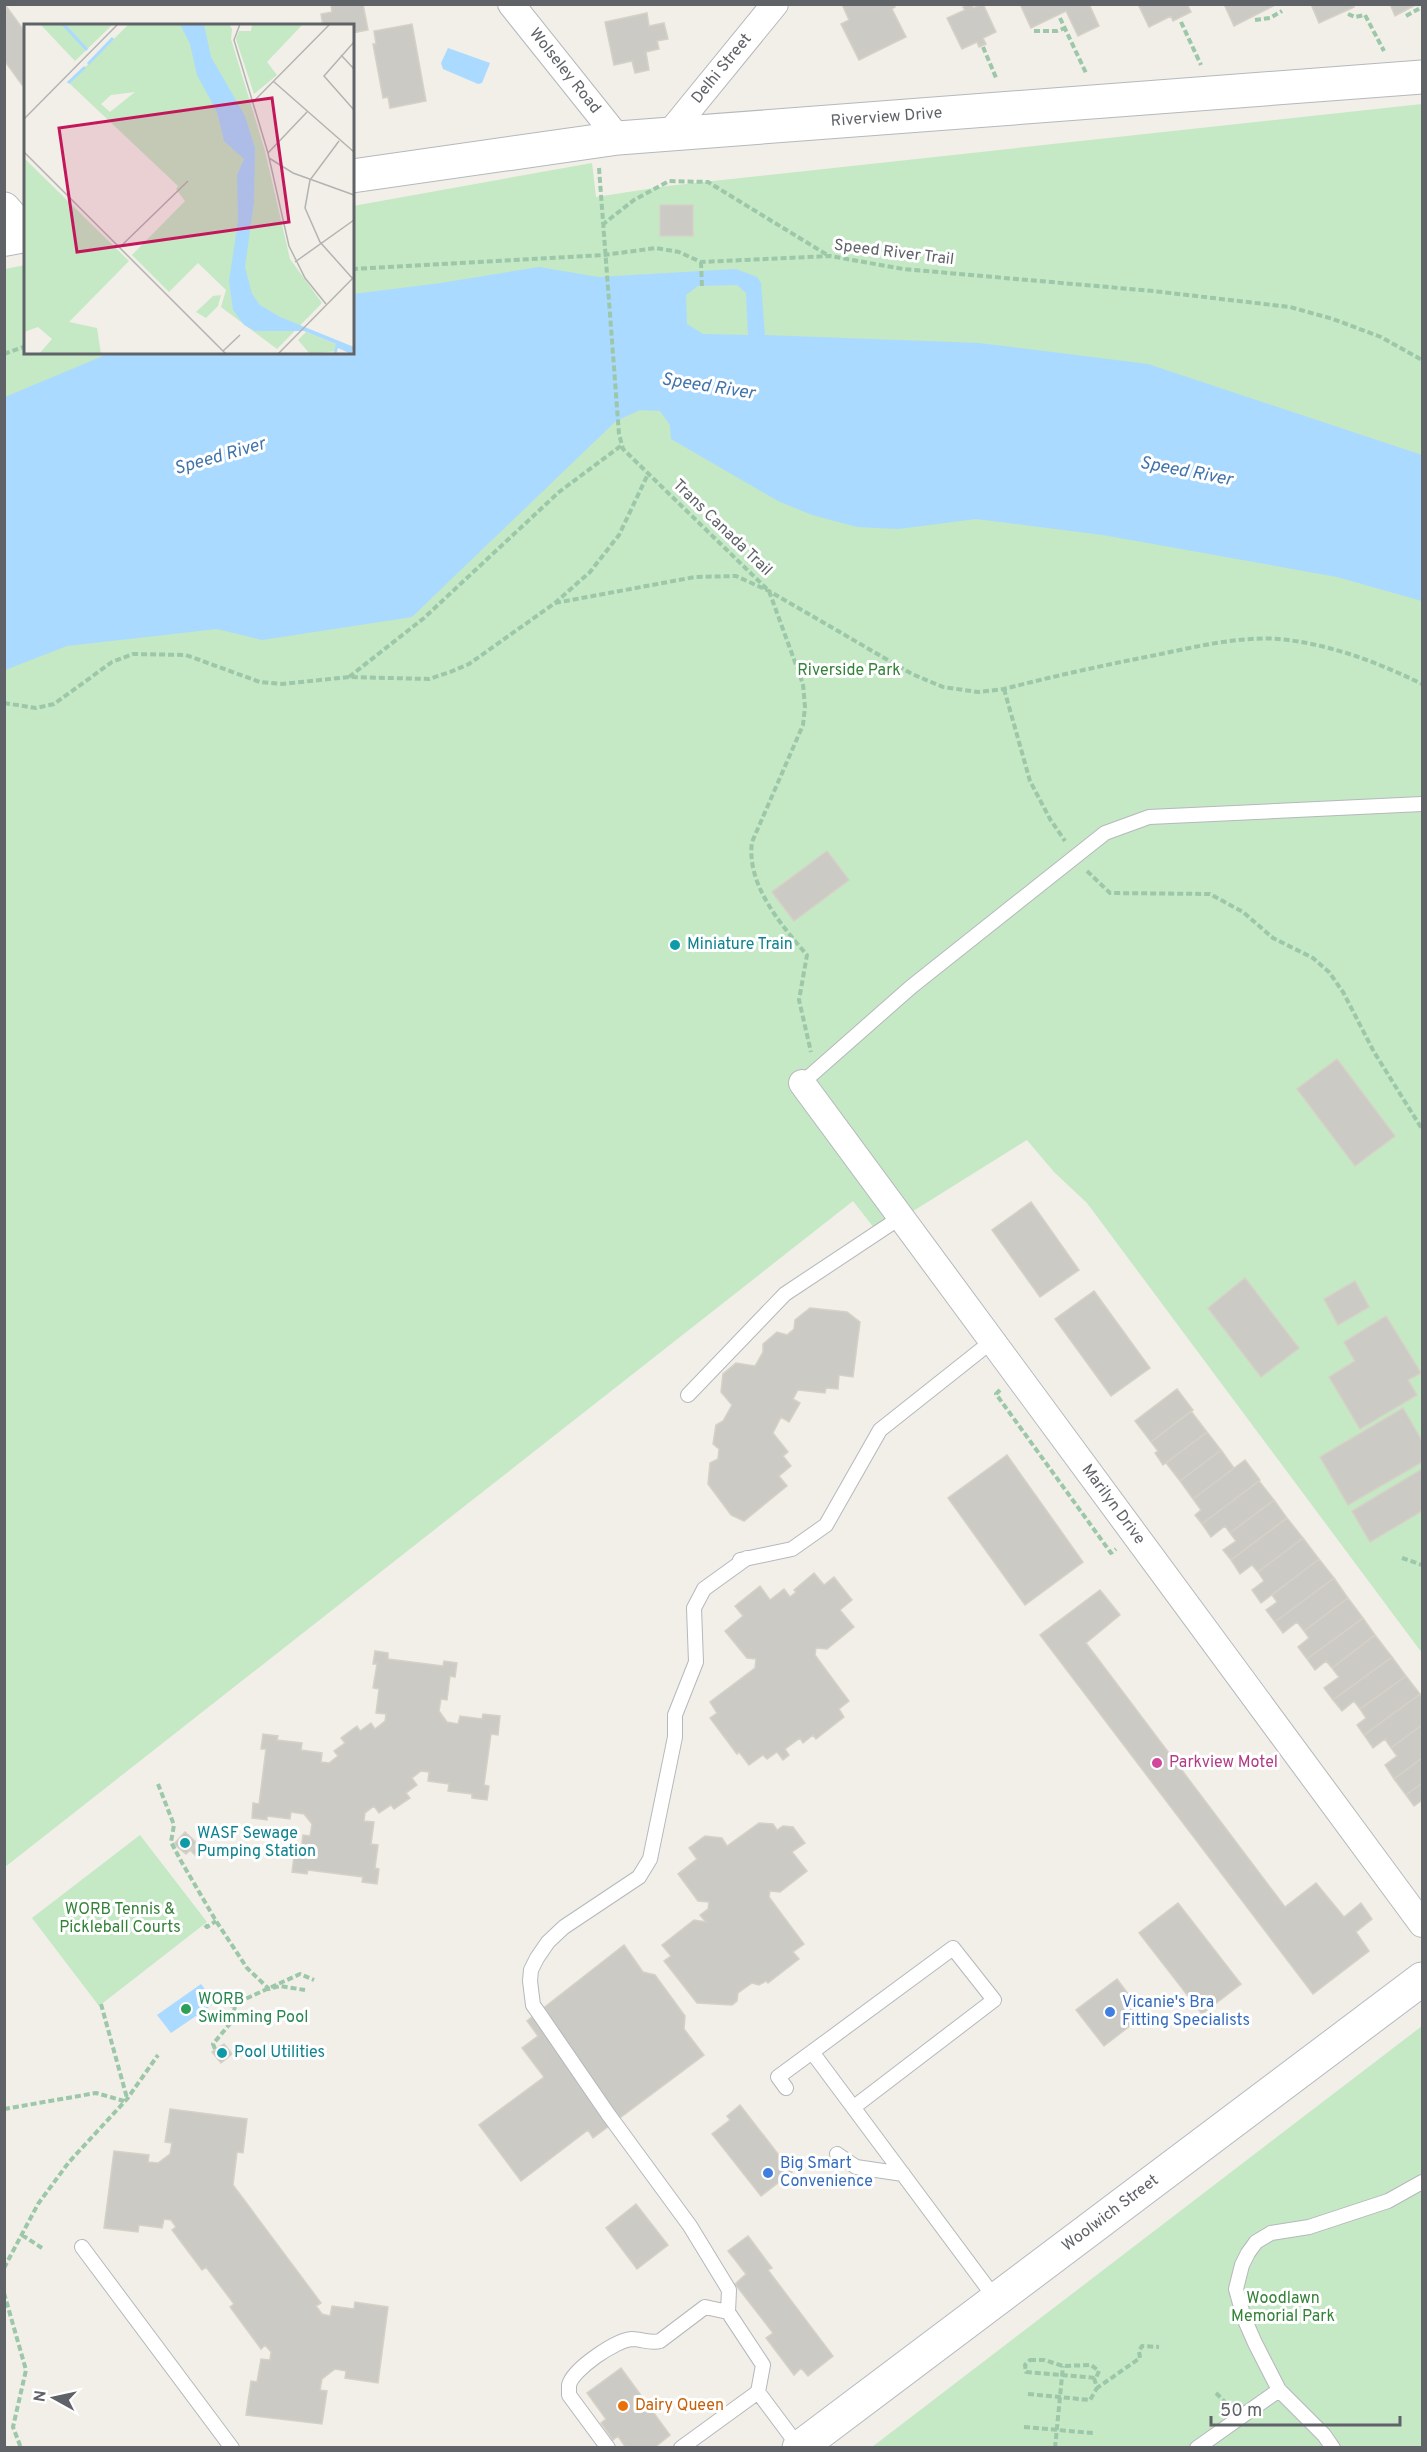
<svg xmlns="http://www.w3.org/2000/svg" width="1427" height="2452" font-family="Overpass,sans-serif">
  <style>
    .green { fill: #c5e8c5 }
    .water { fill: #aadaff; fill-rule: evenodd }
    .building { fill: #cccac5; stroke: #d6d1c6; stroke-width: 1.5 }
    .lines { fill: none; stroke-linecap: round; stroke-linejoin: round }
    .service-casing { stroke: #b5b8bc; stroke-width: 16 }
    .minor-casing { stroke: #b5b8bc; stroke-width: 28 }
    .tertiary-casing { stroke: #b5b8bc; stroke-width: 35 }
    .secondary-casing { stroke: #b6babf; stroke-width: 35 }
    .path { stroke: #9cc7a9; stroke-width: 4; stroke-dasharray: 6 3; stroke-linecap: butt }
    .service { stroke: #fff; stroke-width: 14 }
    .minor { stroke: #fff; stroke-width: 26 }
    .tertiary { stroke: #fff; stroke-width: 33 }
    .secondary { stroke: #fff; stroke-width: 33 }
    .culture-dot { fill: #0f9aa8; stroke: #fff; stroke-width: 2 }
    .hotel-dot { fill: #d1479c; stroke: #fff; stroke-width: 2 }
    .leisure-dot { fill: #2e9e5b; stroke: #fff; stroke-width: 2 }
    .shop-dot { fill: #3f7fe0; stroke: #fff; stroke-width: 2 }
    .food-dot { fill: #e8710a; stroke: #fff; stroke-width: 2 }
    .labels { text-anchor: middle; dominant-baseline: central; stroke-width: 6; stroke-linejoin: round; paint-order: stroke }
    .street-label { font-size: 16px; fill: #5f6368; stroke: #fff }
    .park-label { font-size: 16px; fill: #348238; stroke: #fff }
    .culture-label { font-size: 16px; fill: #0d838f; stroke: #fff; text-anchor: start }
    .hotel-label { font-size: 16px; fill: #b23c85; stroke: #fff; text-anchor: start }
    .leisure-label { font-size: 16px; fill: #27864d; stroke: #fff; text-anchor: start }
    .shop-label { font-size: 16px; fill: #366cbe; stroke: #fff; text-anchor: start }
    .food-label { font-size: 16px; fill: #c56008; stroke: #fff; text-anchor: start }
    .water-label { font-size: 18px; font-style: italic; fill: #4174aa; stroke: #fff }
    .inset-river { fill: none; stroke: #aadaff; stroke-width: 3 }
    .inset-road { fill: none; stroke: #b3b3b1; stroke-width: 1.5 }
    .view { fill: #c2185b; fill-opacity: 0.15; stroke: #c2185b; stroke-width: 3 }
    .inset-edge { fill: none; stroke: #5f6368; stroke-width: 3 }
  </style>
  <rect width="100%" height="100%" fill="#f1efe8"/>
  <path class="green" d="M1422,104V1653L1087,1203L1054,1172L1027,1140L878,1233L853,1201L5,1867V269L25,265L26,352H352L353,206L592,163L596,197L667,186Z
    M140,1835L207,1922L99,2006L32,1918Z
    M1422,2026V2447H872Z"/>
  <path class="water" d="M448,48L490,63L482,83L478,84L443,69L441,63Z
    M539,267L598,277L736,269L757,277L761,283L765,335L979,343L1148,364L1422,455V601L1337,577L1103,535L976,519L898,529L857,527L812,515L778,501L671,439L670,425L660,411L640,410L616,421L412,617L262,640L217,629L67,646L5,670V397L110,353L352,352L353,294L441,283ZM737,285L746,293L748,335L703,334L687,324L686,295L698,286Z
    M201,1984L215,2003L171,2033L157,2015Z"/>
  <path class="building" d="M331,4H363L368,30L352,33V26H323L321,14L332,12Z
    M842,4H893L895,7L892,9L906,37L859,60L841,24L849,20Z
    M969,4H972L973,8L983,4L996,32L983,38L986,44L979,47L977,42L962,49L947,18L965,10L963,7Z
    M1020,4H1089L1099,26L1078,36L1066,11L1031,28Z
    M1138,4H1187L1191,12L1173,21L1171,16L1149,27Z
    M1224,4H1277L1234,26Z
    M1311,4H1353L1354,7L1319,23Z
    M1390,4H1417L1395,16Z
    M6,6L26,33V82L22,85L4,60Z
    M647,13L649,26L664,23L668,39L657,41L659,49L646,52L649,70L635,73L632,61L614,65L605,22Z
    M412,24L426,101L390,108L388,97L383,98L373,44H376L374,31Z
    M660,205H693V236H660Z
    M827,851L849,880L794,921L772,892Z
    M1337,1059L1395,1136L1355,1166L1297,1089Z
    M1031,1202L1079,1270L1040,1297L992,1230Z
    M1245,1278L1299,1348L1261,1377L1208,1308Z
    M1355,1281L1369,1307L1338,1325L1324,1299Z
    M1094,1291L1150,1368L1111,1396L1055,1319Z
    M810,1308L847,1312L860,1322L853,1377L839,1375L838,1389L826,1388L825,1393L798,1390L793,1399L800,1403L789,1422L781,1417L773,1433L788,1452L783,1456L791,1466L779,1476L787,1486L744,1521L731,1515L708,1484L710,1463L718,1459L719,1449L713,1444L716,1425L723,1421L732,1405L721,1392L723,1374L736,1363L755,1366L763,1352V1344L777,1332L787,1335L794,1329L795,1320Z
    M1386,1316L1421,1373L1408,1380L1417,1395L1360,1429L1329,1377L1355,1361L1344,1342Z
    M1177,1389L1193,1410L1151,1442L1135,1421Z
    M1403,1408L1422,1441V1462L1348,1505L1320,1457Z
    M1191,1411L1207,1432L1163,1465L1155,1453L1158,1451L1151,1442Z
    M1207,1432L1221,1450L1180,1481L1166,1463Z
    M1221,1450L1234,1468L1193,1499L1180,1481Z
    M1007,1455L1083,1562L1025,1605L948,1498Z
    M1245,1460L1260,1480L1202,1524L1195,1515L1201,1510L1193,1499Z
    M1422,1469V1511L1370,1542L1352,1511Z
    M1259,1481L1274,1500L1230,1533L1225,1526L1211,1537L1202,1524Z
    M1274,1500L1287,1518L1231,1560L1223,1550L1236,1541L1230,1533Z
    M1287,1518L1303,1538L1258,1572L1252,1565L1240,1574L1231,1560Z
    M1303,1538L1319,1559L1261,1603L1252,1590L1264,1581L1258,1572Z
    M1319,1559L1334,1578L1275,1622L1266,1610L1277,1602L1272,1595Z
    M814,1573L824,1585L834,1577L852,1600L840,1610L854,1627L827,1649L816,1648L815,1655L849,1701L839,1709L844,1717L816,1739L813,1735L803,1743L800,1738L785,1749L789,1755L783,1760L777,1752L767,1759L763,1755L749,1765L739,1752L737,1754L710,1718L717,1713L710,1702L755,1668L756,1659L747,1658L725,1631L743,1616L735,1606L760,1586L770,1600L784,1589L790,1597L796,1592L794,1590Z
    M1334,1578L1348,1598L1304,1631L1297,1622L1283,1633L1275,1622Z
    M1100,1590L1120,1615L1086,1643L1285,1907L1316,1883L1344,1917L1361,1903L1372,1919L1356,1932L1369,1951L1313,1994L1040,1635Z
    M1348,1598L1363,1618L1307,1659L1298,1647L1309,1638L1304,1631Z
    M1363,1618L1375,1635L1332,1668L1326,1661L1315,1670L1307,1659Z
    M1375,1635L1392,1657L1333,1700L1324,1688L1339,1677L1332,1668Z
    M375,1651L388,1653V1659L443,1666L444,1661L457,1663L455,1677L450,1676L447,1700L441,1699L439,1711L447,1722L458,1724L460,1716L482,1719L483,1714L500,1716L498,1735L491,1734L484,1785L489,1786L487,1800L472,1798V1794L448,1791L449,1784L428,1781L429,1772L421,1771L412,1778L417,1785L406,1793L410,1798L394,1809L391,1805L379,1813L374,1806L365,1813L364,1821L374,1822L371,1844L378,1845L375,1868L379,1869L377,1884L362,1882L363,1877L308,1870L307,1874L292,1872L294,1857L300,1858L303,1835L310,1836L312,1824L304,1814L291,1812L290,1819L267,1816V1820L252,1818L253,1803L259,1804L266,1749H261L263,1734L278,1736L277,1740L302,1743L301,1750L322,1753L321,1762L329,1763L338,1756L334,1751L345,1743L341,1738L357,1726L360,1731L371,1723L375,1729L385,1721L386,1714L376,1713L379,1689L373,1688L377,1664H373Z
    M1392,1657L1406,1676L1360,1709L1354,1701L1342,1711L1333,1700Z
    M1406,1676L1420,1694L1364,1735L1357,1725L1366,1718L1360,1709Z
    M1420,1694L1422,1697V1725L1391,1748L1385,1739L1373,1748L1364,1735Z
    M1422,1725V1758L1394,1779L1385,1765L1397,1756L1391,1748Z
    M1422,1758V1783L1406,1795L1394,1779Z
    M1422,1783V1800L1414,1806L1406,1795Z
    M759,1823L773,1824L777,1830L783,1826L793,1827L805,1843L792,1852L807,1871L780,1892L770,1891L769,1897L804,1944L793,1952L799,1959L768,1983L766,1981L759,1985L752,1983L738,1993L737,2001L732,2005L697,2003L664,1961L671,1956L662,1945L694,1920L706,1922L700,1915L708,1909L709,1902L698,1901L678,1874L697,1859L689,1848L705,1836L722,1838L727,1846Z
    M185,1832L197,1843L186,1854L174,1844Z
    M197,1845L203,1851L197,1857L191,1851Z
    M1178,1903L1241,1984L1202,2014L1139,1933Z
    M624,1945L643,1972L655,1975L685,2016L684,2029L704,2055L593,2138L588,2130L521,2181L479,2125L544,2077L522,2048L538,2036L527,2021Z
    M1117,1979L1144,2015L1104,2046L1076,2010Z
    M224,2044L232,2054L221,2063L212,2052Z
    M740,2105L792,2172L761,2196L712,2134L730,2120L727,2116Z
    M170,2109L247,2119L243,2153L237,2152L233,2185L321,2303L316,2306L322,2314L330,2316L332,2306L354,2309L355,2302L388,2307L378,2383L345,2378L346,2371L335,2369L322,2379L320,2390L327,2391L322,2424L246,2415L251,2381L257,2382L261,2359L270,2360L271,2352L265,2345L261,2349L230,2307L234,2304L206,2267L202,2270L172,2230L176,2227L171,2220L164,2219L162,2228L139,2225L138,2232L104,2228L114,2151L149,2155L148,2162L158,2163L170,2154L172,2143L165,2142Z
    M636,2204L668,2245L637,2269L606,2228Z
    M748,2236L772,2268L768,2270L833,2356L808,2376L801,2368L794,2375L766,2338L773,2333L735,2284L746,2274L728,2251Z
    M621,2368L670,2435L654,2448H626L618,2436L613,2440L601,2423L606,2419L587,2393Z"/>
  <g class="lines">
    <g class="service-casing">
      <path id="service" d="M802,1083L911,987L1105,833L1149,817L1422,804
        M688,1395L785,1294L901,1217
        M740,1560L792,1549L826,1525L880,1430L991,1342
        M786,2088L778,2077L812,2052
        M854,2107L994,2000L953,1948L812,2052L995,2298
        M837,2154L856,2167L903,2174
        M82,2247L232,2448
        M728,2312L729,2290L690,2226L608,2114L538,2012L533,2005L530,1981L531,1970L537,1958L548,1942L564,1927L639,1877L650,1859L675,1737V1715L696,1662L694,1608L704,1589L747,1558
        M1279,2390L1324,2435L1333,2448
        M758,2392L799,2447
        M608,2448L569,2395C569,2392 569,2389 569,2385C573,2369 616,2340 632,2339C642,2339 651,2344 660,2341L705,2307L728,2312L763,2365L758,2392L681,2448
        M1197,2448L1279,2390L1255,2343L1244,2318L1236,2289L1242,2265L1248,2253L1256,2242L1271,2233L1309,2227L1388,2201L1422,2182"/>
    </g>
    <g class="minor-casing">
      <g id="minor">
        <path id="s1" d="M511,4L618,138"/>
        <path id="s2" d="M669,134L775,4"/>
        <path d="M4,243L26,239"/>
        <path id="s3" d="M802,1083L1422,1924"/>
      </g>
    </g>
    <g class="tertiary-casing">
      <g id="tertiary">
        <path id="s4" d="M352,176L618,138L1422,77"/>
        <path d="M4,209L26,235"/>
      </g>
    </g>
    <g class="secondary-casing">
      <g id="secondary">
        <path id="s5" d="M799,2448L1422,1979"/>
      </g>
    </g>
    <path class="path" d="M1348,14L1355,17L1365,15L1384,51
      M1406,16L1422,7
      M1060,18L1086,73
      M1255,20L1270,18L1282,11
      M1181,22L1201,65
      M1034,31H1057L1065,28
      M983,47L997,80
      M599,168L619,434L623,449L769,591L803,684L805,707L803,725L752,842C746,884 781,925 807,955L799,1000L811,1052
      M602,225L634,200L669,181L708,182L829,256
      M701,262L702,288
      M352,269L604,255L656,248L679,252L701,262L830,256L903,269L1153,291L1290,307L1333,319L1381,337L1422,360
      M4,354L26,346
      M555,603L695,577L736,576L769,591L912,674L943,687L978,692L1004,689C1054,676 1105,665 1156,655C1195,647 1239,636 1279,639C1330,644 1377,662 1422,684
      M349,677L424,618L559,492L622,445
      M1004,689L1030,781L1050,819L1065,841
      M4,703L36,708L54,704L112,662L133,654L186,655L260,682L282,684L349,677L429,679L450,672L469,664L555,603L590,572L619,535L648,474
      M1087,871L1110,893L1210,894L1243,912L1273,938L1313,958L1329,972L1343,992L1374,1052L1422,1129
      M1000,1390L996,1394L1111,1553L1116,1549
      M1402,1558L1422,1565
      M158,1784L174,1825L171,1842L181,1861L216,1921L247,1968L269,1989L280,1986L305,1990
      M205,1925L207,1927L216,1921
      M101,2004L127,2098
      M230,2006L300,1974L314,1980
      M215,2049L213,2044L233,2020L235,2004
      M4,2109L96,2093L124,2101
      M22,2235L42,2248
      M4,2268L38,2204L69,2162L127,2099L158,2055
      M4,2293L26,2370L13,2427L21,2448
      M1030,2360H1044L1063,2366L1091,2365L1099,2371L1096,2378L1026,2372L1025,2365Z
      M1094,2378L1097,2388L1140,2358L1139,2351L1142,2346L1159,2347
      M1216,2393L1227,2404
      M1028,2394L1090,2400L1097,2388
      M1024,2427L1093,2433
      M1055,2448L1063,2366"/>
    <use href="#service" class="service"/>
    <use href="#minor" class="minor"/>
    <use href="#tertiary" class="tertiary"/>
    <use href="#secondary" class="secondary"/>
  </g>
  <g class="culture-dot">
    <circle cx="675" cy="945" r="6"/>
    <circle cx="185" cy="1843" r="6"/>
    <circle cx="222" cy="2053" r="6"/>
  </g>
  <circle class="hotel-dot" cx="1157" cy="1763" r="6"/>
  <circle class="leisure-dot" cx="186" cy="2009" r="6"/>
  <g class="shop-dot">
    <circle cx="1110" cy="2012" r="6"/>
    <circle cx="768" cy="2173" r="6"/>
  </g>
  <circle class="food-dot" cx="623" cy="2406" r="6"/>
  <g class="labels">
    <g class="street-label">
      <text stroke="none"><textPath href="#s2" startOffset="84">Delhi Street</textPath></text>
      <text stroke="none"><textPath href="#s1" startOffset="86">Wolseley Road</textPath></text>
      <text stroke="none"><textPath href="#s4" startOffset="538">Riverview Drive</textPath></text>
      <text transform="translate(894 253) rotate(7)">Speed River Trail</text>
      <text transform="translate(722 528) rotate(44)">Trans Canada Trail</text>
      <text stroke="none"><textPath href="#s3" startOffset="524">Marilyn Drive</textPath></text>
      <text stroke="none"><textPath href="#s5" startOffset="390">Woolwich Street</textPath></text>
    </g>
    <g class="park-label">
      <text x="849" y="671">Riverside Park</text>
      <text x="120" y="1910">WORB Tennis &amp;<tspan x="120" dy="18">Pickleball Courts</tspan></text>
      <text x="1283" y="2299">Woodlawn<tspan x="1283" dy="18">Memorial Park</tspan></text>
    </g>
    <g class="culture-label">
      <text x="687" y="945">Miniature Train</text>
      <text x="197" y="1834">WASF Sewage<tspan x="197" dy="18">Pumping Station</tspan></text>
      <text x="234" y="2053">Pool Utilities</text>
    </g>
    <g class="hotel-label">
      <text x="1169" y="1763">Parkview Motel</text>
    </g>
    <g class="leisure-label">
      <text x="198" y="2000">WORB<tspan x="198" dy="18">Swimming Pool</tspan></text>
    </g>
    <g class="shop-label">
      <text x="1122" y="2003">Vicanie's Bra<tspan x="1122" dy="18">Fitting Specialists</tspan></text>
      <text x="780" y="2164">Big Smart<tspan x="780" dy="18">Convenience</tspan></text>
    </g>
    <g class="food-label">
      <text x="635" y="2406">Dairy Queen</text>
    </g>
    <g class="water-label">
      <text transform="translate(708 387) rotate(9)">Speed River</text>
      <text transform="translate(220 457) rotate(-16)">Speed River</text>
      <text transform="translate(1186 472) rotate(11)">Speed River</text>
    </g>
  </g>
  <g transform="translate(24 24)">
    <rect width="330" height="330" fill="#f1efe8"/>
    <path d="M16,0H87L88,1L51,37ZM105,0H205L208,5L207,15L241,127L266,235L298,279L253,325L197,283L202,266L174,239L145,268L108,231L161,177L152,165L154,162L45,59ZM111,68L86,88L77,80L87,71ZM228,0H279L243,38L253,51L230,70L212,15L215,7H227ZM0,134L105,237L45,298L73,304L77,330H15L28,315L14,303L0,308ZM197,271L194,282L182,294L172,288L189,272ZM282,308L312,320V327L286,330L274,316Z" fill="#c5e8c5" fill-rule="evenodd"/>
    <path d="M156,0H180L187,33L221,92L231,124L230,178L221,243L228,270L236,281L256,293L330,323L327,330L314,324L312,330H301L310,329L312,320L280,307H231L220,301L209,286L205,257L214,197L213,151L220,135L200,117L193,88L173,51L166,20Z" fill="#aadaff"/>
    <path class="inset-river" d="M39,0L63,26M64,40L89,14M44,59L61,43"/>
    <path class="inset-road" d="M216,0L210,16L244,129L265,222L281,254L302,280M330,18L300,52L330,86M317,31L330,45M249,57L330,128M228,79L306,0M0,95L94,0M315,117L286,156L281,184L296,218L329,255M0,128L202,330M244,129L283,88M245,134L269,149L330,171M96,223L164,157M271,238L330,196M199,327L216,311M254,330L330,253"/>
    <path class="view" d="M248,74L265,198L53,228L35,104Z"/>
    <rect width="330" height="330" class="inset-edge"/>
  </g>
  <rect width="1427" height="2452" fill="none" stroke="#5f6368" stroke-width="12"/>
  <g transform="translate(54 2398) rotate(278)" stroke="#ffffff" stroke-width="4.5" paint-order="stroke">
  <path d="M0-4.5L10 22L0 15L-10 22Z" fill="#5f6368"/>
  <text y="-9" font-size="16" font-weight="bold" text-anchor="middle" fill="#5f6368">N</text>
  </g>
  <path d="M1211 2416v9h189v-9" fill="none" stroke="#5f6368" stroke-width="3"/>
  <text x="1220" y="2416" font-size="18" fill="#5f6368" stroke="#ffffff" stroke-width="4.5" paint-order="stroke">50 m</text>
</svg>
